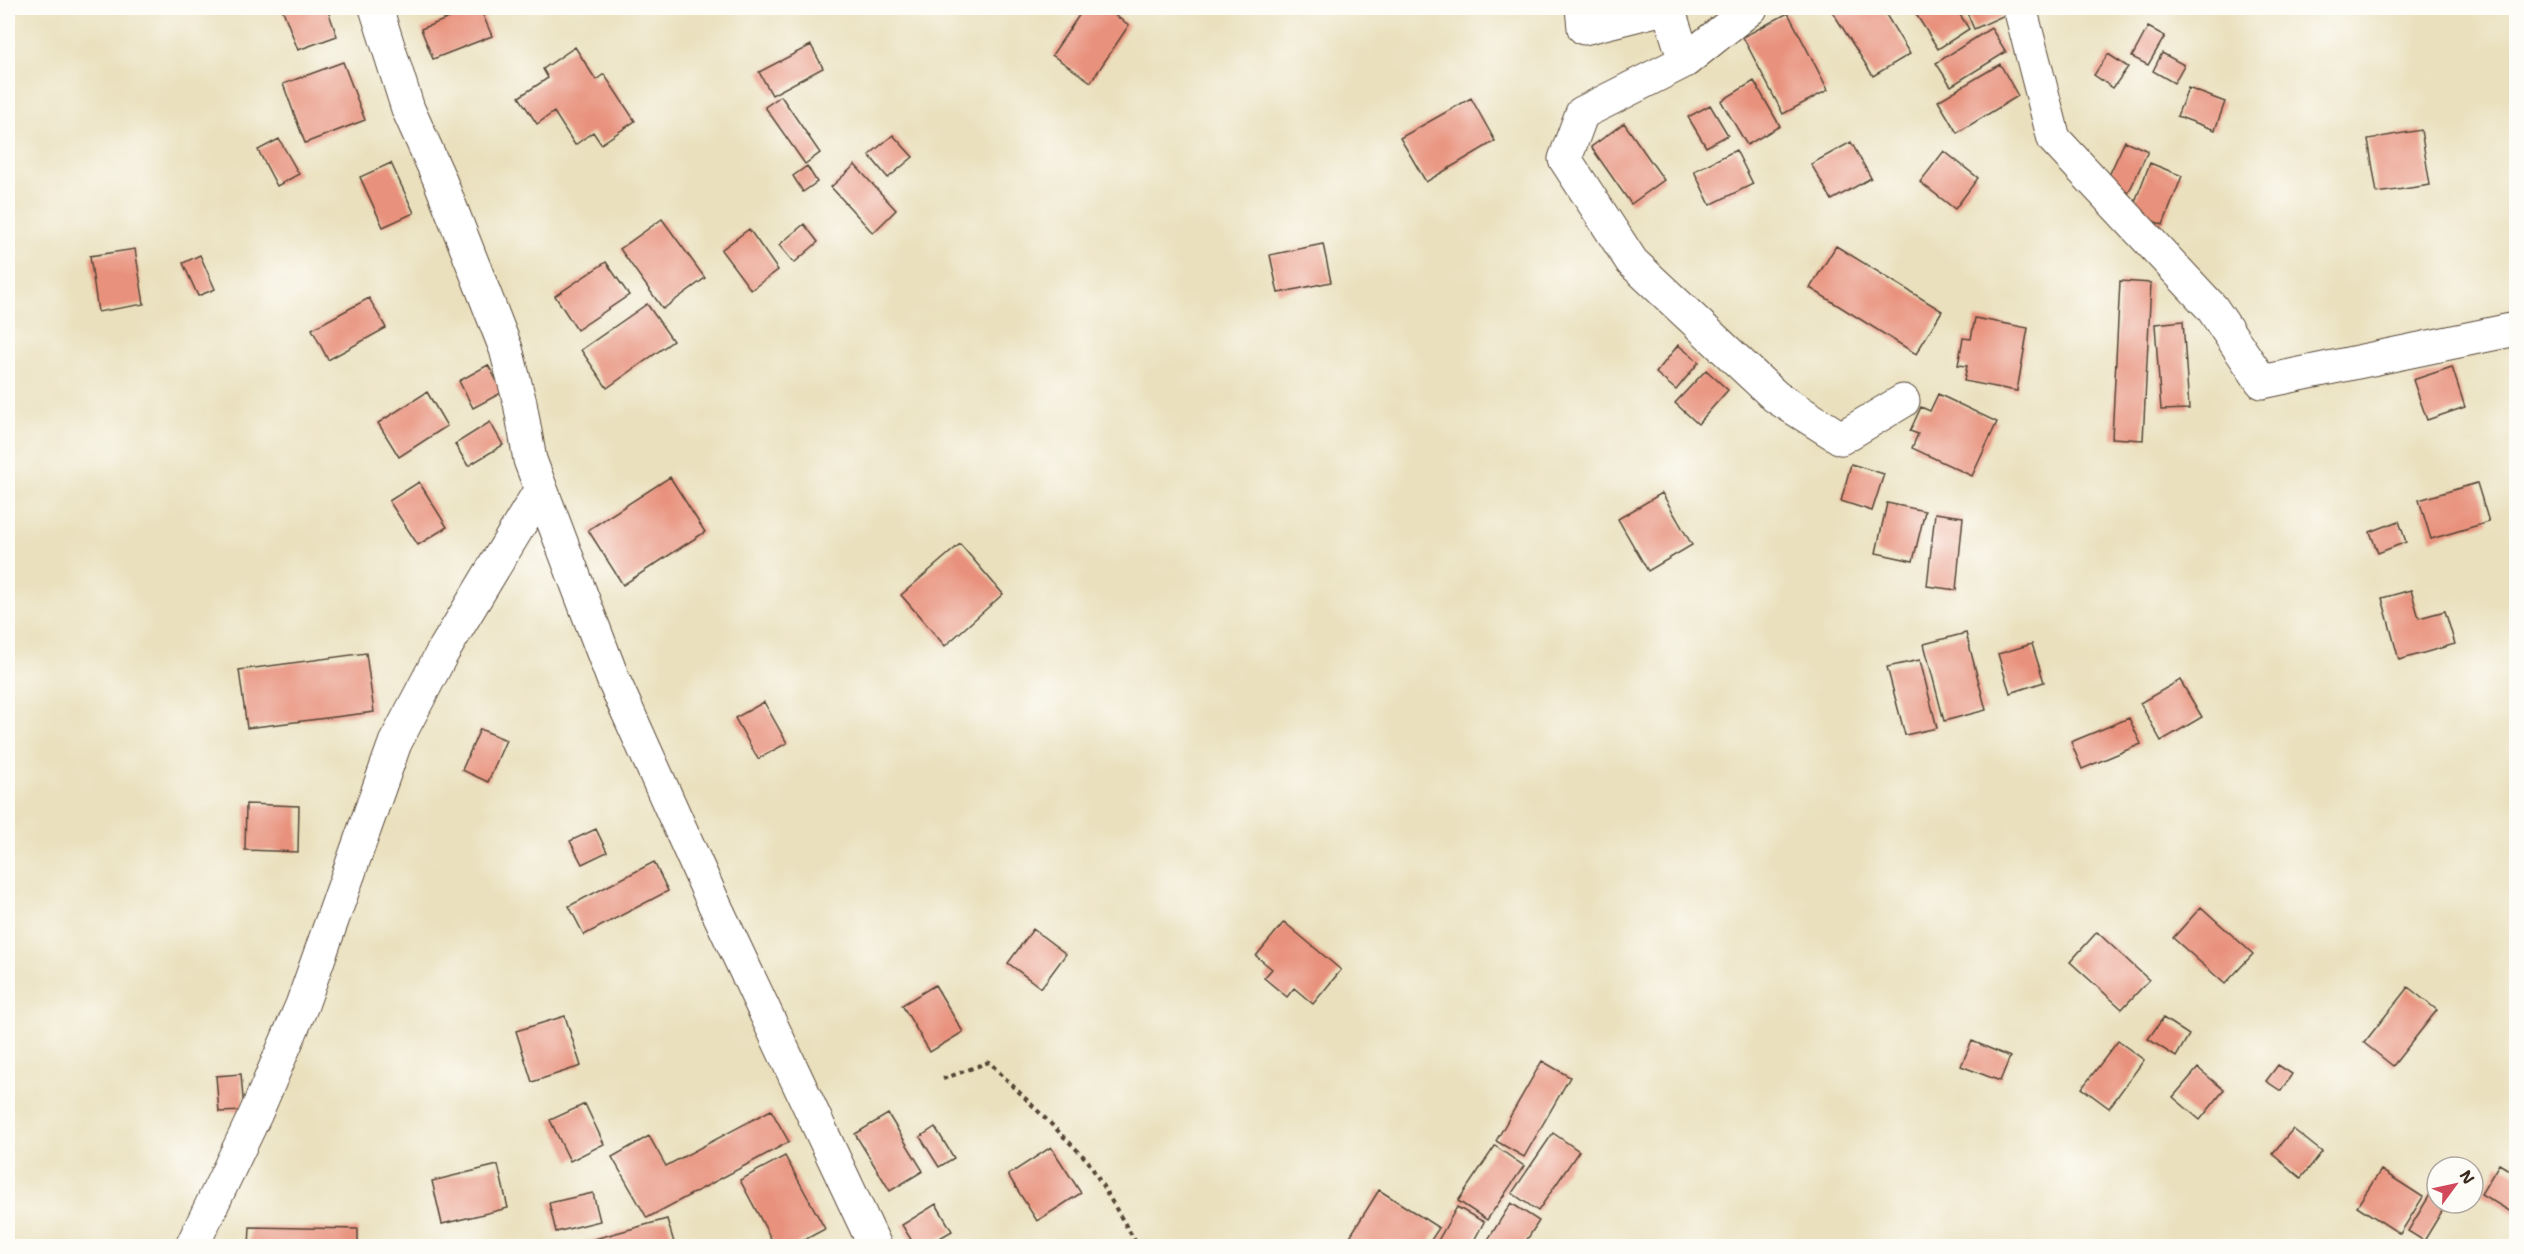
<svg xmlns="http://www.w3.org/2000/svg" width="2524" height="1254" font-family="'Shantell Sans',sans-serif">
  <style>
    .building { fill: #e8927d }
    .lines { fill: none; stroke-linecap: round; stroke-linejoin: round }
    .street-casing { stroke: #554536; stroke-width: 35 }
    .path { stroke: #554536; stroke-width: 4; stroke-dasharray: 4.5 4.5; stroke-linecap: butt }
    .street { stroke: #fff; stroke-width: 33 }
  </style>
  <rect width="100%" height="100%" fill="#fdfcf7"/>
  <filter id="ink" filterUnits="userSpaceOnUse"><feTurbulence type="fractalNoise" baseFrequency=".0167" numOctaves="2"/><feDisplacementMap in="SourceGraphic" scale="12" xChannelSelector="R" yChannelSelector="G"/><feConvolveMatrix kernelMatrix="1 2 1 2 8 2 1 2 1" color-interpolation-filters="sRGB"/></filter>
  <filter id="wash" filterUnits="userSpaceOnUse"><feTurbulence type="fractalNoise" baseFrequency=".008" numOctaves="4" result="noise"/><feDisplacementMap in="SourceGraphic" scale="24" xChannelSelector="R" yChannelSelector="G"/><feGaussianBlur stdDeviation="1.35" result="paint"/><feColorMatrix in="noise" values="0 0 0 0 0 0 0 0 0 0 0 0 0 0 0 0 0 1.4 0 .05"/><feComposite in="paint" operator="in"/></filter>
  <g filter="url(#wash)">
    <rect width="100%" height="100%" fill="#eae0bd"/>
    <g id="blocks">
      <path class="building" d="M282,8H327L337,36L298,50Z
        M475,8H480L492,36L433,59L421,29Z
        M1084,8H1104L1129,25L1091,82L1052,55Z
        M1830,8H1882L1910,54L1873,76Z
        M1920,8H1956L1969,29L1938,49L1914,11Z
        M1965,8H2001L2005,15L1974,29Z
        M1788,13L1828,90L1783,114L1743,37Z
        M2148,27L2165,36L2148,65L2132,57Z
        M1991,28L2006,52L1951,86L1936,63Z
        M811,45L823,68L772,95L759,72Z
        M575,47L596,80L604,74L635,121L601,144L593,132L575,145L554,112L537,124L519,97L548,78L543,69Z
        M2162,53L2184,65L2174,83L2153,71Z
        M2108,54L2128,67L2113,88L2094,75Z
        M343,62L365,120L305,143L283,84Z
        M2000,64L2018,96L1957,133L1938,101Z
        M1754,81L1780,126L1747,145L1721,101Z
        M2188,88L2225,102L2215,130L2177,116Z
        M781,96L820,153L805,164L765,107Z
        M1471,98L1495,141L1426,182L1400,138Z
        M1710,105L1728,135L1706,147L1688,117Z
        M1624,123L1664,180L1631,204L1591,147Z
        M2421,130L2430,185L2377,193L2368,139Z
        M893,135L913,157L888,178L869,155Z
        M279,139L299,174L277,186L258,150Z
        M2125,141L2148,151L2128,194L2105,184Z
        M1851,142L1871,178L1832,200L1811,164Z
        M1736,150L1753,184L1710,205L1694,171Z
        M1944,151L1978,178L1955,209L1920,182Z
        M391,163L414,213L383,227L360,177Z
        M2150,163L2182,176L2163,225L2131,212Z
        M855,165L896,210L873,233L831,187Z
        M807,166L817,182L803,192L793,176Z
        M662,219L705,278L663,309L620,249Z
        M804,224L818,242L794,263L779,245Z
        M749,229L778,270L751,290L721,250Z
        M1323,244L1331,282L1278,293L1270,255Z
        M1836,246L1942,311L1916,354L1810,288Z
        M135,249L144,304L98,312L90,256Z
        M200,255L215,289L198,296L183,263Z
        M606,262L629,295L577,330L555,296Z
        M2120,281L2151,283L2143,440L2112,438Z
        M369,298L386,328L328,360L312,329Z
        M647,304L673,341L607,388L581,350Z
        M1975,318L2028,328L2017,391L1964,381L1967,366L1958,365L1963,338L1971,339Z
        M2183,321L2189,409L2161,410L2155,324Z
        M1678,345L1699,362L1676,390L1656,373Z
        M488,365L503,392L473,408L459,381Z
        M2452,367L2465,407L2427,420L2413,380Z
        M1706,370L1728,390L1698,424L1675,403Z
        M427,392L447,426L399,457L378,423Z
        M1938,394L1997,422L1972,476L1912,448L1918,434L1910,431L1921,407L1930,411Z
        M490,422L503,445L468,466L455,444Z
        M1851,464L1884,474L1872,511L1841,501Z
        M670,477L705,532L623,585L588,530Z
        M419,482L447,527L418,545L389,501Z
        M2477,483L2489,522L2431,539L2419,500Z
        M1662,493L1692,545L1648,571L1618,519Z
        M1887,503L1925,511L1913,561L1876,553Z
        M1935,513L1963,517L1956,590L1927,586Z
        M2399,521L2406,542L2378,553L2370,532Z
        M960,544L1003,594L945,646L901,595Z
        M2411,590L2419,618L2445,611L2455,644L2399,660L2382,598Z
        M1966,633L1986,710L1944,721L1924,644Z
        M2032,644L2044,682L2010,693L1998,654Z
        M366,653L374,712L247,728L239,670Z
        M1920,660L1937,728L1905,735L1887,667Z
        M2180,680L2202,717L2161,741L2140,703Z
        M764,702L787,743L758,759L735,718Z
        M2129,718L2141,744L2082,769L2071,742Z
        M480,729L506,740L488,782L462,770Z
        M246,804L299,806L298,852L245,850Z
        M596,829L607,852L582,864L570,841Z
        M654,862L668,891L584,935L569,906Z
        M2201,907L2253,954L2225,984L2173,938Z
        M1284,922L1341,970L1313,1004L1294,988L1287,997L1264,978L1272,969L1256,956Z
        M1033,929L1066,954L1041,988L1008,963Z
        M2097,932L2149,980L2122,1009L2070,962Z
        M935,985L963,1032L930,1052L902,1005Z
        M2408,987L2437,1010L2393,1066L2364,1043Z
        M565,1016L581,1066L532,1082L516,1031Z
        M2163,1018L2189,1035L2176,1057L2148,1039Z
        M1972,1041L2010,1057L2000,1081L1961,1066Z
        M2118,1041L2144,1060L2109,1108L2082,1088Z
        M1542,1061L1570,1077L1524,1157L1496,1141Z
        M2278,1065L2292,1074L2281,1091L2266,1081Z
        M2198,1068L2224,1090L2200,1120L2173,1097Z
        M241,1074L244,1111L219,1112L216,1076Z
        M585,1104L604,1144L570,1161L550,1120Z
        M771,1110L789,1142L647,1218L612,1157L649,1136L666,1166Z
        M888,1114L923,1171L890,1191L855,1134Z
        M935,1127L954,1158L939,1167L920,1137Z
        M2293,1129L2322,1152L2301,1178L2272,1154Z
        M1553,1133L1579,1151L1538,1211L1512,1193Z
        M1495,1146L1524,1166L1487,1220L1458,1201Z
        M1051,1147L1081,1193L1037,1221L1008,1175Z
        M785,1156L825,1229L793,1246H775L740,1180Z
        M2499,1164L2516,1174V1215L2481,1194Z
        M498,1165L508,1208L442,1224L432,1181Z
        M2381,1170L2423,1197L2400,1234L2357,1206Z
        M2437,1183V1203H2447L2424,1241L2408,1231Z
        M1379,1190L1439,1228L1427,1246H1344Z
        M593,1193L600,1221L556,1232L549,1203Z
        M1511,1203L1539,1221L1523,1246H1484Z
        M936,1204L952,1231L926,1246H915L902,1225Z
        M1457,1207L1484,1222L1471,1246H1435Z
        M667,1219L675,1246H569Z
        M250,1227L358,1229V1246H249Z"/>
    </g>
  </g>
  <g filter="url(#ink)">
    <use href="#blocks" fill-opacity="0" stroke="#554536" stroke-width="1.5"/>
    <g class="lines">
      <g class="street-casing">
        <path id="street" d="M376,8L408,109L439,178L506,349L520,403L530,460L613,679L711,897L875,1246
          M1582,8L1584,28L1664,8
          M1668,8L1685,61L1582,113L1565,159L1632,262L1776,397L1841,438L1903,401
          M2020,8L2054,139L2212,308L2262,382L2516,329
          M1685,61L1751,8
          M192,1246L256,1113L302,1005L395,743L441,655L541,489"/>
      </g>
      <path class="path" d="M943,1079L989,1062L1088,1161L1138,1246"/>
      <use href="#street" class="street"/>
    </g>
  </g>
  <rect width="2524" height="1254" fill="none" stroke="#fdfcf7" stroke-width="30"/>
  <g transform="translate(2455 1185) rotate(57)"><circle r="28" fill="#fdfcf7" stroke="#afa8a0" stroke-width="1.5"/>
  <path d="M0-4.5L10 22L0 15L-10 22Z" fill="#d1495b"/>
  <text y="-9" font-size="16" font-weight="bold" text-anchor="middle" fill="#3b2a1e">N</text>
  </g>
</svg>
